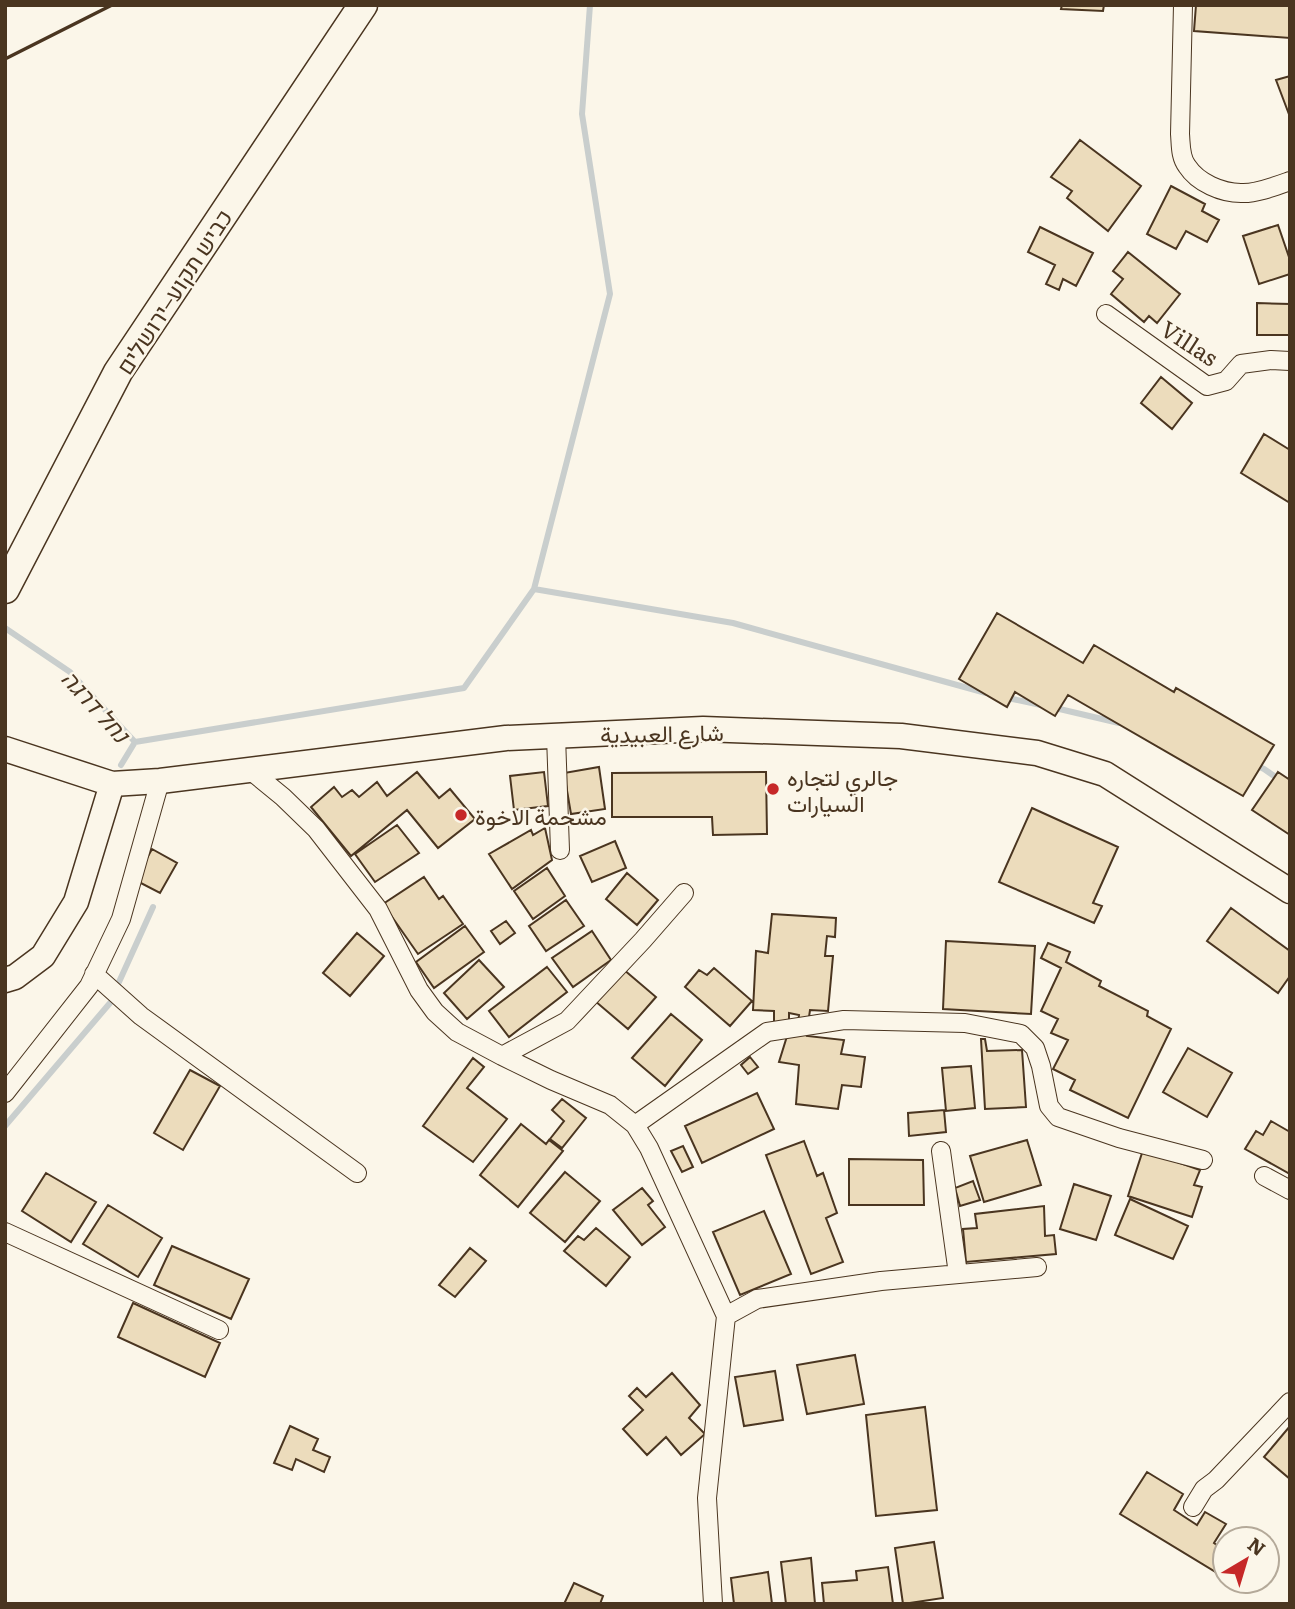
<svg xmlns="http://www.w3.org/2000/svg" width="1295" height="1609" font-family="Literata,Vazirmatn,Heebo,serif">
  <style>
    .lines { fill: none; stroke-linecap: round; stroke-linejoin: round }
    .stream { stroke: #c9cecd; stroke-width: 6 }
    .building { fill: #ecdcbc; stroke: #4a3520; stroke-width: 2 }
    .minor-casing { stroke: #4a3520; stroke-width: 20 }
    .secondary-casing { stroke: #4a3520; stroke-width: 27 }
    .primary-casing { stroke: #4a3520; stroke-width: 31 }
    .minor { stroke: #fbf6e9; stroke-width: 18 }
    .secondary { stroke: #fbf6e9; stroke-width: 24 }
    .primary { stroke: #fbf6e9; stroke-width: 28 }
    .wall { stroke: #4a3520; stroke-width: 3.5 }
    .poi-dot { fill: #c62828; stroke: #fbf6e9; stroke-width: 2.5 }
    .labels { text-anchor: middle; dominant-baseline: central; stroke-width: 5; stroke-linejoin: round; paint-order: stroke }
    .street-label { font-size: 23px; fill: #4a3520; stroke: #fbf6e9 }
    .poi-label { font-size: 23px; fill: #4a3520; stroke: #fbf6e9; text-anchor: start }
    .water-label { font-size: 24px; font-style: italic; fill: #4a3520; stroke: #fbf6e9 }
  </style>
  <rect width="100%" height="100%" fill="#fbf6e9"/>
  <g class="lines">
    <path class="stream" d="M534,589L733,623L986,693
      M5,628L70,672L135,742L121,765
      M1003,697L1041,705
      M1051,707L1119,723
      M135,742L464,688L534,589L610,294L582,114L590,5
      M1253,764L1264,769L1280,780
      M119,982L153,907
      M5,1126L110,1003"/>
  </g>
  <path class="building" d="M1062,5H1104L1103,11L1061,9Z
    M1196,5H1290V38L1194,31Z
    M1290,76V117L1276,80Z
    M1080,140L1141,186L1108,231L1067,198L1072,191L1051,177Z
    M1171,186L1205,204L1202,211L1219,220L1207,242L1186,231L1176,249L1147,234Z
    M1278,225L1290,260V274L1259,284L1243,236Z
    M1040,227L1093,253L1076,286L1063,279L1059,290L1046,284L1055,265L1028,252Z
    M1128,252L1180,294L1157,323L1149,316L1144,322L1111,294L1123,279L1113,271Z
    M1257,303L1290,304V335H1257Z
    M1161,377L1192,403L1172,429L1141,403Z
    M1264,434L1290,450V503L1241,473Z
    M997,613L1083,663L1094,645L1174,692L1176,688L1274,745L1243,796L1068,695L1055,716L1015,692L1007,707L959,679Z
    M599,767L605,809L571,814L564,773Z
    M417,772L439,798L450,789L475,819L438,848L407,810L351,856L311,807L334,787L342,797L352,790L359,797L377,782L387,796Z
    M544,772L548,806L514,810L510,776Z
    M766,772L767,834L713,835L712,817H612V773Z
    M1278,772L1290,780V835L1252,810Z
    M1032,808L1118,847L1093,903L1102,906L1094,923L999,882Z
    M397,825L419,853L375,882L355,854Z
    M545,828L552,860L512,889L489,854L531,830L533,835Z
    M615,841L626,868L592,882L580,856Z
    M152,849L177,863L160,893L135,880Z
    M547,868L565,896L533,919L514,891Z
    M627,873L658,900L637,925L606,899Z
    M424,877L439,899L443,896L463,924L418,954L383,904Z
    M566,900L584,926L546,951L529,926Z
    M1231,908L1290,951V976L1278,993L1207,941Z
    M772,914L836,918L835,937L827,936L825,956H833L828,1011L810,1010L808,1024H798L799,1015L789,1013V1028L774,1026V1011L753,1010L756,951L768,953Z
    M506,921L515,933L500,944L491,931Z
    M465,926L484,952L434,988L416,962Z
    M592,931L611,960L573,987L552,958Z
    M357,933L384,956L350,996L323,973Z
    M946,941L1035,946L1031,1014L943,1009Z
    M1048,943L1070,952L1066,962L1101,981L1099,986L1148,1011L1147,1016L1171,1029L1128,1118L1070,1090L1075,1080L1053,1069L1068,1040L1051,1033L1058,1019L1041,1011L1061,968L1041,958Z
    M479,960L504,987L467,1019L444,993Z
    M547,967L567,992L509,1037L489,1011Z
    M714,968L752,1001L730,1026L685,987L699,970L707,975Z
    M623,969L656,997L628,1029L595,1001Z
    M671,1014L702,1040L665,1086L632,1058Z
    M808,1032L807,1036L844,1040L841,1054L865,1057L861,1087L842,1085L838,1109L796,1104L799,1065L779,1062L788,1033Z
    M981,1039H985L987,1051L1022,1050L1026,1107L985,1109Z
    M1188,1048L1232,1073L1207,1117L1163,1092Z
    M750,1057L758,1067L748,1074L741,1065Z
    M473,1058L484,1067L467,1088L507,1119L473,1162L423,1126Z
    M971,1066L975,1108L946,1111L942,1068Z
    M190,1070L220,1086L183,1150L154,1133Z
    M757,1093L774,1129L702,1163L685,1126Z
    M562,1099L586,1118L562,1148L550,1139L564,1121L552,1110Z
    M944,1110L946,1132L909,1136L908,1113Z
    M1271,1121L1290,1132V1174L1245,1149L1256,1131L1263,1135Z
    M521,1124L546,1144L549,1140L563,1151L518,1207L480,1175Z
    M1027,1140L1041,1185L984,1202L970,1156Z
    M804,1141L817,1176L823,1173L837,1213L826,1218L843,1262L811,1274L766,1155Z
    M683,1146L693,1167L682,1172L671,1151Z
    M1143,1150L1200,1170L1194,1185L1202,1187L1192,1217L1128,1196Z
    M849,1159L923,1160L924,1205H849Z
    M565,1172L600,1201L565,1242L530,1213Z
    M46,1173L96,1202L71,1242L22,1211Z
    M973,1181L980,1200L960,1206L955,1188Z
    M1074,1184L1111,1196L1096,1240L1060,1229Z
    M642,1188L653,1201L648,1205L665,1227L642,1245L613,1210Z
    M1130,1199L1188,1226L1173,1259L1115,1235Z
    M108,1205L162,1238L138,1277L83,1244Z
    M1044,1206L1045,1236L1054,1235L1056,1254L966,1262L963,1229L977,1228L975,1214Z
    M764,1211L791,1274L740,1295L713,1232Z
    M596,1228L630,1257L606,1286L564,1251L578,1236L584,1240Z
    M172,1246L249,1279L231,1319L154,1285Z
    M470,1248L486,1261L455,1297L439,1285Z
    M133,1303L220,1343L205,1377L118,1337Z
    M855,1355L864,1404L807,1414L797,1365Z
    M775,1371L783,1420L744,1426L735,1377Z
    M672,1373L700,1405L689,1418L705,1434L681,1455L666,1437L647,1455L623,1429L643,1410L629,1396L637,1388L646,1397Z
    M925,1407L937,1510L876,1516L866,1415Z
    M290,1426L318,1439L313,1450L330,1457L324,1472L296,1459L292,1470L274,1463Z
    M1290,1426V1479L1264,1457Z
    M1147,1472L1183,1494L1174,1510L1197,1525L1205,1512L1226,1524L1214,1543L1225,1551V1563L1219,1574L1120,1514Z
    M934,1542L943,1598L903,1604L895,1548Z
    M811,1558L815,1604H786L781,1562Z
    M888,1567L893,1604H824L822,1583L857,1580L856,1571Z
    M768,1572L772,1604H734L731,1578Z
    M574,1583L603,1596L600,1604H564Z"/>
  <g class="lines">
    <g class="minor-casing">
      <path id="minor" d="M1183,5L1180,134C1181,145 1180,157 1187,166C1198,183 1222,193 1241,193C1255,194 1276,186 1290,181
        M1106,314L1207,386L1226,381L1241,364L1271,360L1290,361
        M556,736L560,850
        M250,770L283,797L316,829L378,909L419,990L435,1012L457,1032L502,1056L551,1080L610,1105L635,1125L649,1148L726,1316L707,1498L713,1604
        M94,974L141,1016L357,1173
        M502,1056L567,1021L643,940L684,893
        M5,1093L89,986L121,919L160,781
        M635,1125L767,1032L844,1020L965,1023L1021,1034L1035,1048L1041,1066L1049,1106L1058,1117L1119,1138L1203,1160
        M941,1151L958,1274
        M1264,1176L1290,1190
        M5,1232L219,1330
        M726,1316L757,1299L881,1281L1037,1267
        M1193,1507L1204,1489L1216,1480L1290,1402"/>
    </g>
    <g class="secondary-casing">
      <path id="secondary" d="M5,749L112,784L160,781L506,738L703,729L901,736L1037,753L1105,774L1290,891
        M5,980L15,977L43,956L76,902L112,784"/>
    </g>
    <g class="primary-casing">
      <path id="primary" d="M5,589L118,372L363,5"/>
    </g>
    <use href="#minor" class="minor"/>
    <use href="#secondary" class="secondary"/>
    <use href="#primary" class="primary"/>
    <path class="wall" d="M5,59L112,5"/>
  </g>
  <g class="poi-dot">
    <circle cx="773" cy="789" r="7"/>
    <circle cx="461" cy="815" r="7"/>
  </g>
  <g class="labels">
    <g class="street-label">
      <text transform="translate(173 291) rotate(-57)">כביש תקוע–ירושלים</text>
      <text transform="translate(1190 342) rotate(33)">Villas</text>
      <text transform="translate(662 732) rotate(-1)">شارع العبيدية</text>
    </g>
    <g class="poi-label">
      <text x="787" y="776">جالري لتجاره<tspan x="787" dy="26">السيارات</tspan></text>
      <text x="475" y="815">مشحمة الاخوة</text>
    </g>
    <g class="water-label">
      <text transform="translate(97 705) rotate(48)">נחל דרגה</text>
    </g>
  </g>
  <rect width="1295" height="1609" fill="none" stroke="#4a3520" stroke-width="14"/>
  <g transform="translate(1246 1560) rotate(38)"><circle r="33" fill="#fbf6e9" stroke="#b4a999" stroke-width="2"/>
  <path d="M0-5L12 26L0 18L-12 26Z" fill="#c62828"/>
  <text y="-10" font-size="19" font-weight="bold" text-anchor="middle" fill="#4a3520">N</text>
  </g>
</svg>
